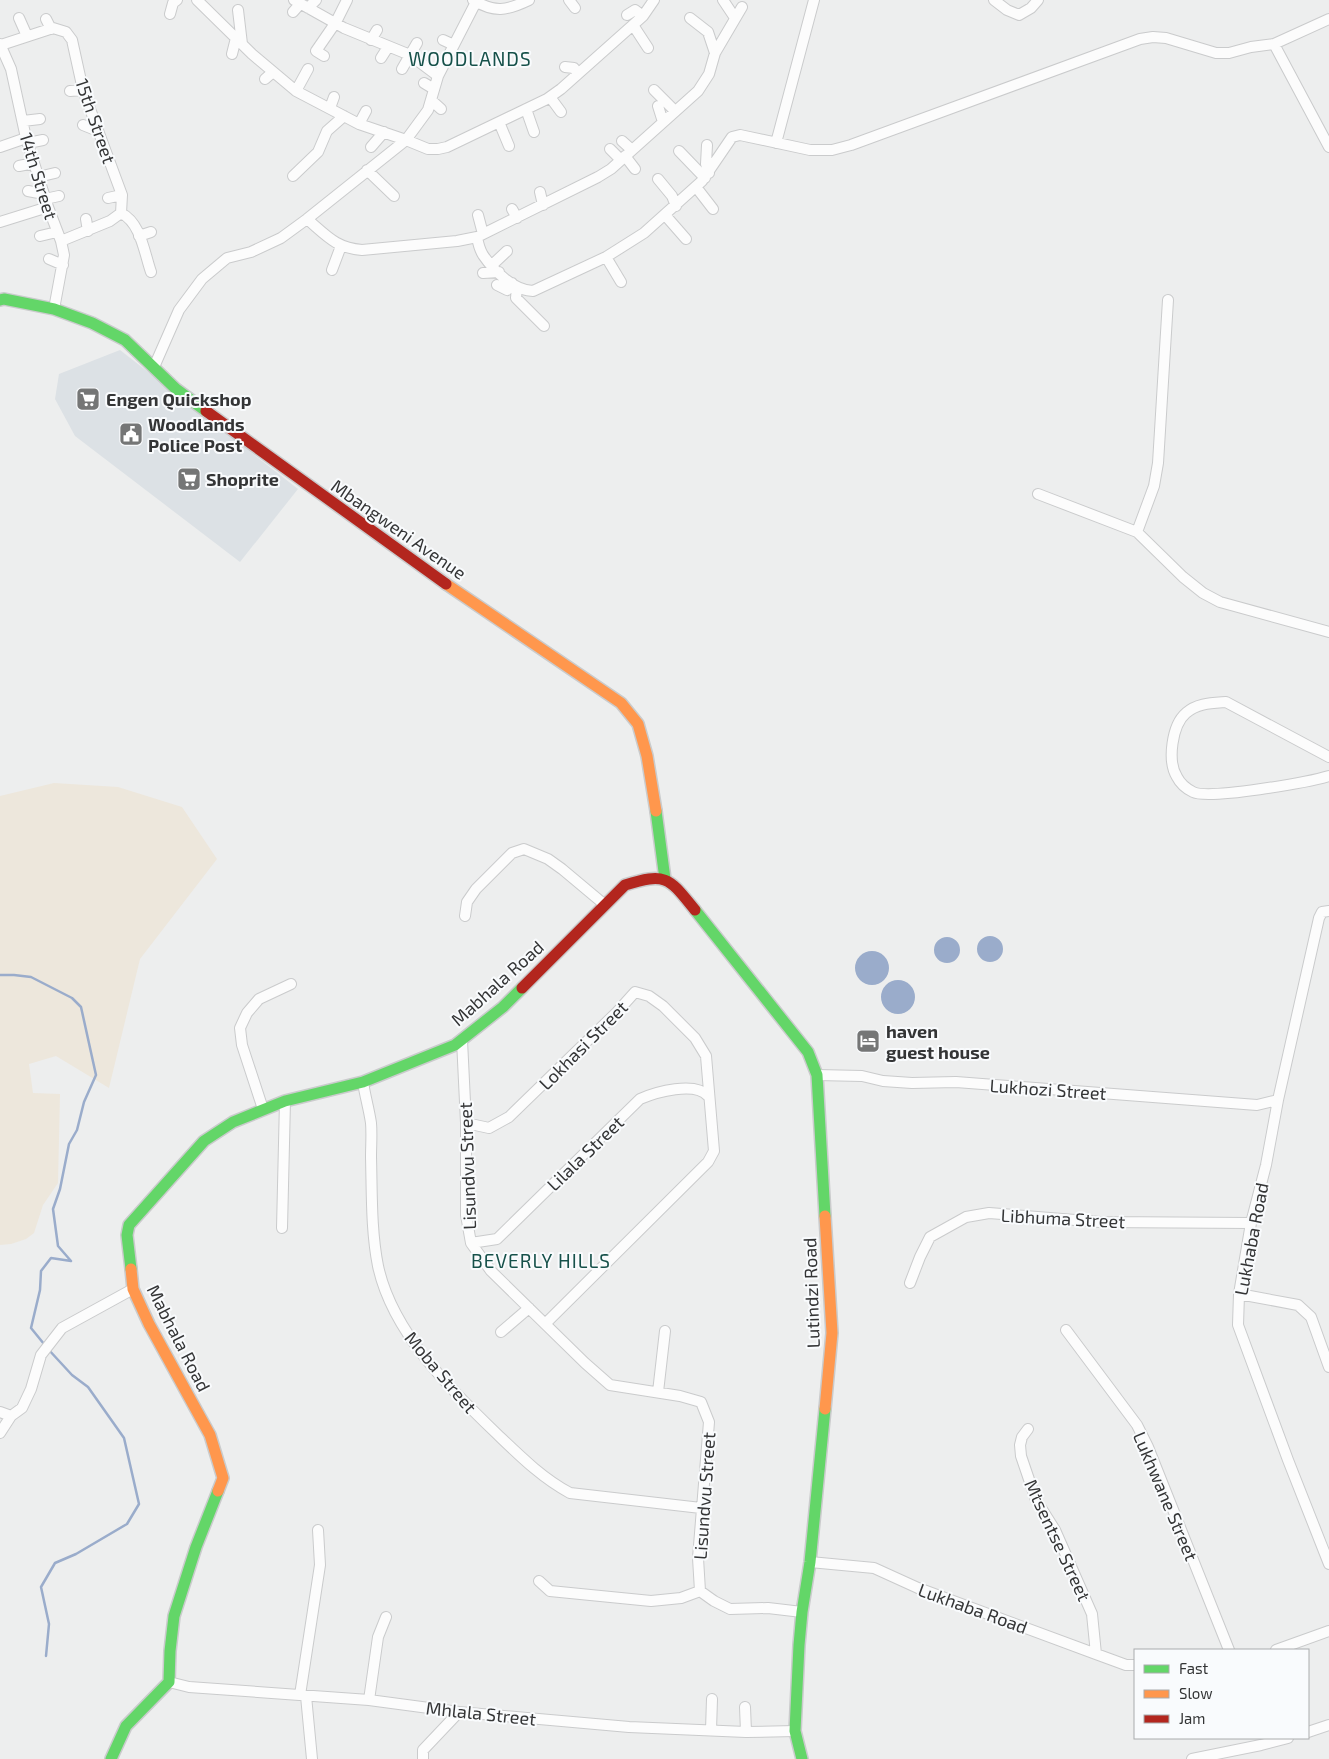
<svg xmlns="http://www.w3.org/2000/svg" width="1329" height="1759" font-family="'Exo 2',sans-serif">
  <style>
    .built { fill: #dce1e5 }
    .industrial { fill: #ede7dc }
    .water { fill: #9aaccb }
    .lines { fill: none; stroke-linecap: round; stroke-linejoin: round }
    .stream { stroke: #9aaccb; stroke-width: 2.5 }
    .street-casing { stroke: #cacbcc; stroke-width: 12 }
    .fast-casing { stroke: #cacbcc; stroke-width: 14 }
    .slow-casing { stroke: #cacbcc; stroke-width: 14 }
    .jam-casing { stroke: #cacbcc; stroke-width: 14 }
    .street { stroke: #fcfcfc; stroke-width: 10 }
    .fast { stroke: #63d668; stroke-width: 11 }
    .slow { stroke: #ff974d; stroke-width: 11 }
    .jam { stroke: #b3261e; stroke-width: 11 }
    .labels { text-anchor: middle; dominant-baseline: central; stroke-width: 4; stroke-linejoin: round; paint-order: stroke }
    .street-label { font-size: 18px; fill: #343536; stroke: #f9fbfd }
    .poi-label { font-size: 18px; font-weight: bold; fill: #343536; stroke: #f9fbfd; text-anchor: start }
    .neighbourhood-label { font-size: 19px; letter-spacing: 1px; fill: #16514a; stroke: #f9fbfd }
  </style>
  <rect width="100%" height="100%" fill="#edeeee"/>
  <path class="built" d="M120,350L298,489L240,562L75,436L55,399L59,374Z"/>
  <path class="industrial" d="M54,783L118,787L182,807L217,859L140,959L109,1088L56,1056L29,1064L33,1093L60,1094L58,1183L43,1205L34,1233L26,1239L11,1244L0,1245V796Z"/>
  <path class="water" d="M977 949a13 13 0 1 1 26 0a13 13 0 1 1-26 0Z
    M934 950a13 13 0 1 1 26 0a13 13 0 1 1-26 0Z
    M855 968a17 17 0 1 1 34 0a17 17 0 1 1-34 0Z
    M881 997a17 17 0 1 1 34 0a17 17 0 1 1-34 0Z"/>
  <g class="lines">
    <path class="stream" d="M0,975H14L31,977L72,998L81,1007L96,1075L84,1102L77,1130L69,1144L60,1189L53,1209L58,1246L71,1261L51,1258L41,1271L40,1290L31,1328L44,1344
      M46,1656L49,1624L41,1587L55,1563L76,1554L127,1524L139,1504L124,1438L88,1387L72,1375L48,1349"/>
    <g class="street-casing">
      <path id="street" d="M197,0L252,54L296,91L359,124L406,140L428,149H438L447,147L547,99L561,89L643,16L654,0
        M294,0L344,28L410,55L438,76
        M473,0C495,13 506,11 529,0
        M569,0L575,8
        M723,0L735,18
        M994,0L1007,10L1019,15L1031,8L1038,0
        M308,8L316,0
        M238,10L242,44
        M293,12L300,4
        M170,14L173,3L177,0
        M627,15L635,10L643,16
        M19,18L27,36
        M690,18L708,32L715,53
        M46,19L51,29
        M633,25L648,48
        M371,40L377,30
        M443,40L454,45
        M0,44L11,69L26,138L48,207L61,241L64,255L54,309
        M1274,44L1329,147
        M1,45L53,28L66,32L72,40L83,90L122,195L121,213L110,221L61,241
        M232,54L236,38
        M324,56L316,51L336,22L347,0
        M381,58L388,47
        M565,67L574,68L578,74
        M402,69L417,43
        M265,79L273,72
        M424,83L434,89
        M654,90L675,111
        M70,91L83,90
        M296,91L308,69
        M550,97L561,112
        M431,100L441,109
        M658,106L663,122
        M330,108L334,97
        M526,109L534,132
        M23,121L40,119
        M499,122L509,146
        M359,124L366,111
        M83,125L98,131
        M622,141L632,150
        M28,143L43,140
        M776,143L814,0
        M707,145L706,164L709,173
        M0,147L26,138
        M371,147L384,132
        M610,149L621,160
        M679,151L705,178
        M625,156L635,169
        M19,166L34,163
        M367,170L394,196
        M293,176L318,152L327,131L344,116
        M38,177L55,173
        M658,179L672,196L676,206
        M696,187L713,209
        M28,191L44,194
        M540,192L543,205
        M108,198L122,195
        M45,199L59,196
        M512,209L517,218
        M121,213C141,223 144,252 151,272
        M478,215L483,234
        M665,215L686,239
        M86,219L88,231
        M307,219C327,236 336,248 362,250L457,241L477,237L598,177L611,169L698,91L709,74L715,53L742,7
        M0,222L48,207
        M40,236L57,232
        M139,236L151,232
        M477,237C478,243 480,250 483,255C494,271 513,290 533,291L606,257L644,233L702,181L732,137L740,135L810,150H832L851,145L911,123L1140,39L1153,37L1166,38L1216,53H1229L1251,47L1274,44L1329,19
        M606,257L621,282
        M49,259L63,265
        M492,265L507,251
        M332,270L341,246
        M483,273L499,272
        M497,285L507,290L512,283
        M517,287L516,298L544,326
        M154,367L179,310L202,279L227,258L251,252L281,238L307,219L406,140L428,110L438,76L477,0
        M1038,494L1137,532L1183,577L1203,593L1220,602L1329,632
        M1137,532L1154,486L1158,463L1168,300
        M1329,757L1226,702C1212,703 1197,703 1186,713C1172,725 1167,761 1177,777C1180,783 1187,789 1193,792C1209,800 1309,782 1329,776
        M1329,911L1322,912L1319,918L1278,1100L1266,1165L1251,1223L1239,1294L1238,1325L1288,1460L1329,1564
        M465,916L467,902L476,889L512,853L524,849L548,859L562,869L605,905
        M462,1040L466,1123V1215L471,1243L491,1271L585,1363L610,1385L680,1396L701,1402L709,1422L698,1558L700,1591L714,1601L730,1609L768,1608L802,1612
        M817,1075L862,1076L883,1081L912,1083L956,1082L1257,1105L1278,1100
        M363,1082C365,1096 369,1109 371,1123C372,1134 371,1146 371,1157C372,1193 371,1231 378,1266C392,1332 450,1389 497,1434C520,1456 542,1478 570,1493L701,1508
        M263,1109L242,1045L240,1028L247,1013L259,999L291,984
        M466,1123L489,1128L509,1117L617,1012L635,992L649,996L663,1006L695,1038L706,1056L714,1151L708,1162L545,1324
        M282,1228L285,1101
        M471,1243L497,1239L640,1099C656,1092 695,1081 708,1096
        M910,1283L920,1257L930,1237L966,1217L989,1213L1100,1222L1251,1223
        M1239,1294L1298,1305L1311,1317L1329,1367
        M1066,1330L1137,1425L1148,1447L1229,1650
        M501,1332L529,1308
        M658,1392L665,1331
        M0,1412L11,1416
        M1028,1429L1022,1437L1020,1445L1021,1456L1036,1500L1055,1530L1092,1614L1096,1654
        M0,1433L11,1416L22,1408L31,1389L41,1355L62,1328L133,1289
        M810,1562L874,1568L918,1588L1096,1654L1126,1665H1135
        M539,1581L550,1591L651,1601L681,1598L700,1591
        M1276,1650L1329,1631
        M169,1682L189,1687L369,1700L459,1712L629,1727L746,1732L795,1731
        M300,1695L320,1565L318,1530
        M306,1696L312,1759
        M369,1700L378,1637L386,1617
        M745,1707L746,1732
        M711,1730L712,1699
        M1308,1732L1329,1725
        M423,1759V1750L459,1712
        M1192,1759L1261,1745L1288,1738"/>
    </g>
    <g class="fast-casing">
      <path id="fast" d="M0,300L4,299L54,309L92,323L125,340L176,389L206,411
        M656,811L665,879
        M695,910L808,1052L817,1075L825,1216
        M131,1269L127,1235L129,1225L204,1141L233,1122L285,1101L363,1082L455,1045L503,1007L522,988
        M111,1759L126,1726L169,1682L170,1651L174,1616L196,1547L218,1491
        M802,1759L795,1731L799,1645L802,1612L810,1562L825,1409"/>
    </g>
    <g class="slow-casing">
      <path id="slow" d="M446,584L621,703L638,724L647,756L656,811
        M131,1269L133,1289L149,1324L210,1435L223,1478L218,1491
        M825,1409L832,1333L825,1216"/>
    </g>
    <g class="jam-casing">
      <path id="jam" d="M206,411L446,584
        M522,988L625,885C667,872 669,878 695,910"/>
    </g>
    <use href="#street" class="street"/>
    <use href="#fast" class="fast"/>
    <use href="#slow" class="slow"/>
    <use href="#jam" class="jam"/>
  </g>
  <defs>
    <g id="supermarket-square" transform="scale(1.25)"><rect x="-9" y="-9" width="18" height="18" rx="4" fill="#757676" stroke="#f9fbfd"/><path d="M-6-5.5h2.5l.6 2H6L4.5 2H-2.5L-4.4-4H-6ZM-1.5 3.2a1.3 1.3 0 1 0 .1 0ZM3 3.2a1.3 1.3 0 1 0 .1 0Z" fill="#fff"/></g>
    <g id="civic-square" transform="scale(1.25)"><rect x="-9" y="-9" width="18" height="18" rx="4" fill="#757676" stroke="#f9fbfd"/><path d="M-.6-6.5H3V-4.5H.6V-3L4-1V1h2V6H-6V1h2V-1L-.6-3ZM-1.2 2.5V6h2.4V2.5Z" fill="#fff"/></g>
    <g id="hotel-square" transform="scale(1.25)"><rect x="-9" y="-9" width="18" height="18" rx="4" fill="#757676" stroke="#f9fbfd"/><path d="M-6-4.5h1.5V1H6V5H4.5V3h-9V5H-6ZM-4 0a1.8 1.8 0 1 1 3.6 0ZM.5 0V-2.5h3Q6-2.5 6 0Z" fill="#fff"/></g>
  </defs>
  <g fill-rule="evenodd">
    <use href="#supermarket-square" x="88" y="399"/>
    <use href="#civic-square" x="131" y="434"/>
    <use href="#supermarket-square" x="189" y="479"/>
    <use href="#hotel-square" x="868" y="1041"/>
  </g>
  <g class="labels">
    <g class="street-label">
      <text transform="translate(96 121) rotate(71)">15th Street</text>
      <text transform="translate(39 176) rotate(73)">14th Street</text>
      <text transform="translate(399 529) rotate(35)">Mbangweni Avenue</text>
      <text transform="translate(497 983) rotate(-42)">Mabhala Road</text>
      <text transform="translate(583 1045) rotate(-45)">Lokhasi Street</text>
      <text transform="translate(1048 1089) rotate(4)">Lukhozi Street</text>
      <text transform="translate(585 1153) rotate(-44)">Lilala Street</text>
      <text transform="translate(467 1166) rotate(-92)">Lisundvu Street</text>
      <text transform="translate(1063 1218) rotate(3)">Libhuma Street</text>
      <text transform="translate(1251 1239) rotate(-79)">Lukhaba Road</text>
      <text transform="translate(811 1293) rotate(-92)">Lutindzi Road</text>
      <text transform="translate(179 1338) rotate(63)">Mabhala Road</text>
      <text transform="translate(441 1372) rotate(50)">Moba Street</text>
      <text transform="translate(704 1496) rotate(-86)">Lisundvu Street</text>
      <text transform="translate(1166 1496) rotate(67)">Lukhwane Street</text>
      <text transform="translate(1058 1540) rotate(65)">Mtsentse Street</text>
      <text transform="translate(973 1608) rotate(20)">Lukhaba Road</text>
      <text transform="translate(481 1713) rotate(6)">Mhlala Street</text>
    </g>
    <g class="poi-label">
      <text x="106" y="399">Engen Quickshop</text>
      <text x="148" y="424">Woodlands<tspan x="148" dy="21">Police Post</tspan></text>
      <text x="206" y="479">Shoprite</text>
      <text x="886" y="1031">haven<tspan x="886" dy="21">guest house</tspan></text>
    </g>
    <g class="neighbourhood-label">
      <text x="470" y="58">WOODLANDS</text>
      <text x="541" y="1260">BEVERLY HILLS</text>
    </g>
  </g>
  <rect x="1134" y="1649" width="175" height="90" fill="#f9fbfd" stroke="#aaacad"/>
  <rect x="1144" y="1665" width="25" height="8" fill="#63d668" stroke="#aaacad"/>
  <text x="1179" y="1674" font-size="15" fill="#343536">Fast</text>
  <rect x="1144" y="1690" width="25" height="8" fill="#ff974d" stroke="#aaacad"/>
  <text x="1179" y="1699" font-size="15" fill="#343536">Slow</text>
  <rect x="1144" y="1715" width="25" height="8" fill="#b3261e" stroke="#aaacad"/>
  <text x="1179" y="1724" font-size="15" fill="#343536">Jam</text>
</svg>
